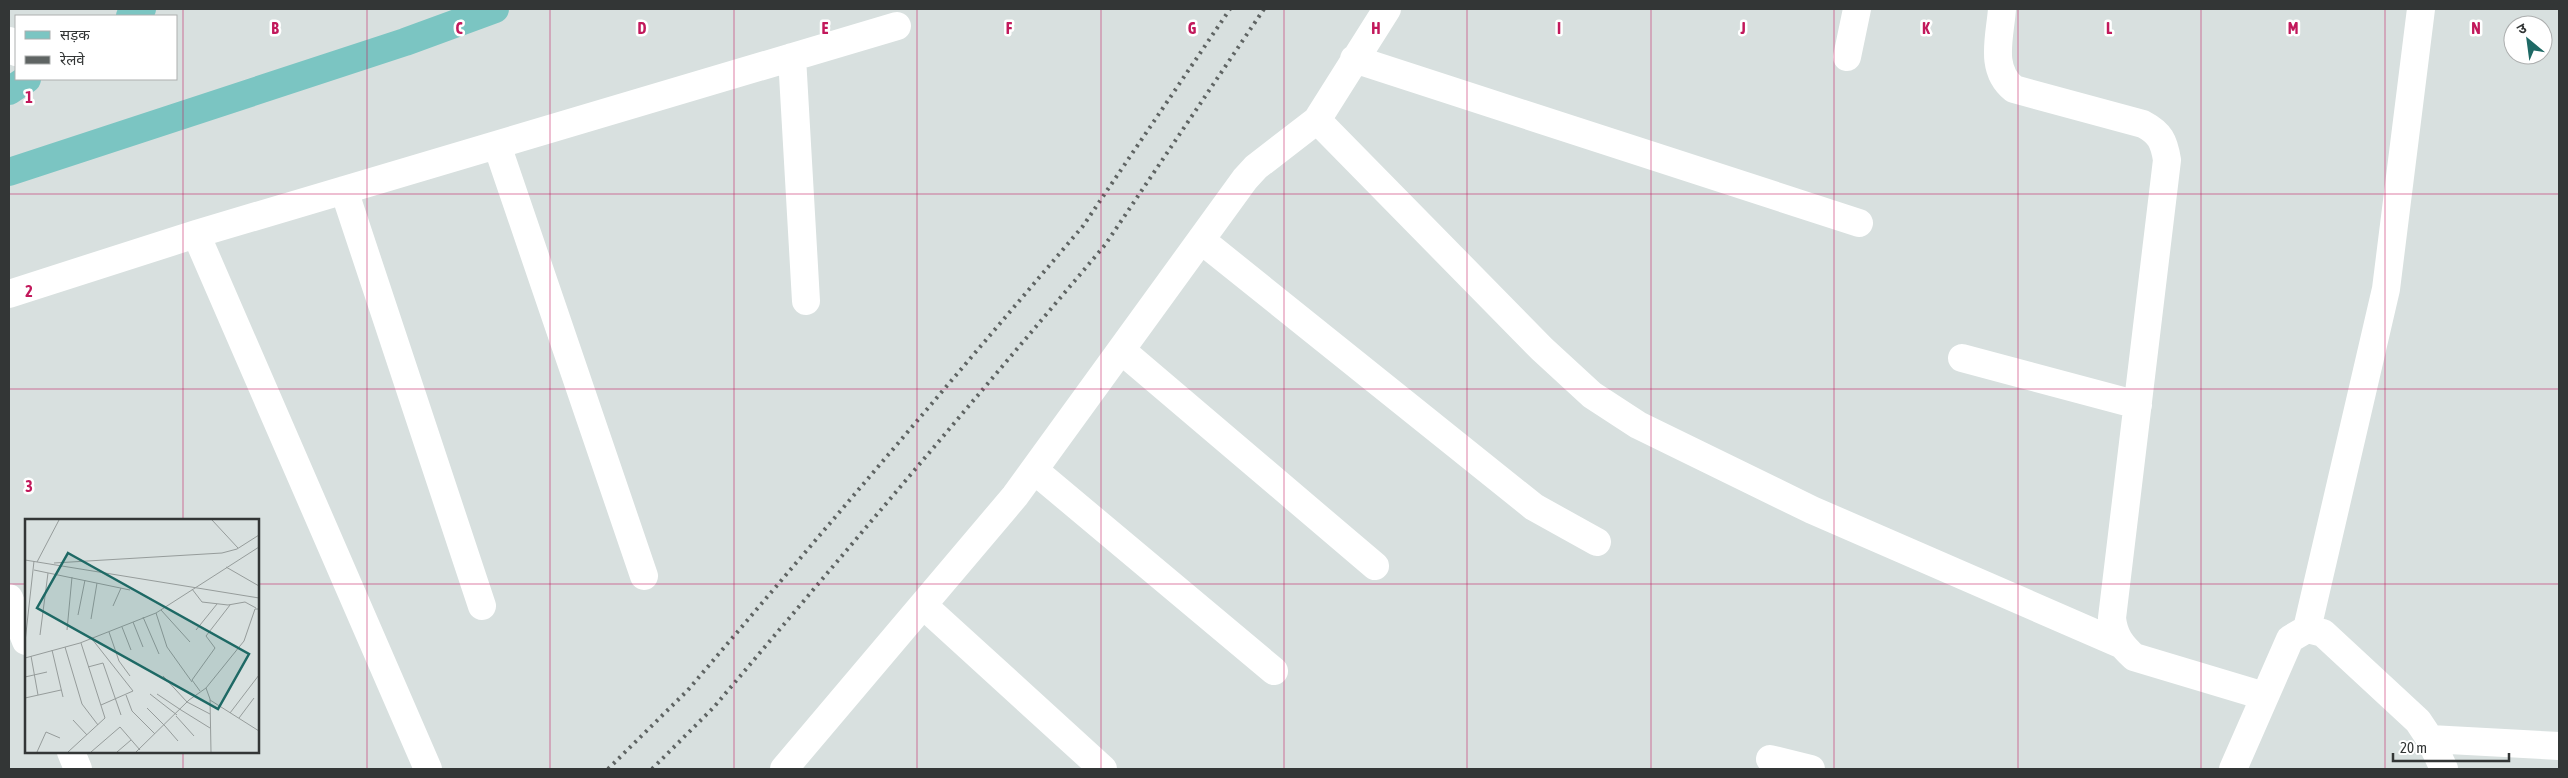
<svg xmlns="http://www.w3.org/2000/svg" width="2568" height="778" font-family="'Asap Condensed','Noto Sans Devanagari',sans-serif">
  <style>
    .lines { fill: none; stroke-linecap: round; stroke-linejoin: round }
    .minor { stroke: #fff; stroke-width: 28 }
    .major { stroke: #7bc5c2; stroke-width: 28 }
    .rail { stroke: #5f6463; stroke-width: 4; stroke-dasharray: 2.5 5; stroke-linecap: butt }
    .grid { fill: none; stroke: #c2185b; stroke-width: 1; stroke-opacity: 0.55 }
    .inset-road { fill: none; stroke: #969c9b; stroke-width: 1 }
    .view { fill: #1e6965; fill-opacity: 0.15; stroke: #1e6965; stroke-width: 2.5 }
    .inset-edge { fill: none; stroke: #333636; stroke-width: 2.5 }
    .grid-label { font-size: 16px; text-anchor: middle; font-weight: bold; fill: #c2185b; stroke: #fff; stroke-width: 5; stroke-linejoin: round; paint-order: stroke }
  </style>
  <rect width="100%" height="100%" fill="#d8e0df"/>
  <g class="lines">
    <path class="minor" d="M2002,9C2000,37 1989,69 2014,89L2143,124C2160,133 2164,141 2167,160L2112,618C2114,636 2121,645 2134,657L2264,696
      M9,41L16,52
      M792,57L806,301
      M1847,57L1857,9
      M1354,59L1859,223
      M1317,120L1542,349L1592,395L1638,425L1812,510L2120,644
      M497,145L644,576
      M344,190L482,606
      M196,234L428,769
      M1201,240L1534,507L1597,542
      M9,294L196,234L897,26
      M1121,350L1375,566
      M1962,358L2138,405
      M1034,470L1274,671
      M9,598L26,641
      M923,605L1103,769
      M2307,629L2386,289L2421,9
      M2430,739L2559,746
      M71,752L78,769
      M1770,759L1811,769
      M784,769L1015,496L1245,179L1256,167L1317,120L1387,9
      M2233,769L2290,639L2307,629L2323,633L2418,721L2430,739L2444,769"/>
    <path class="major" d="M130,16L142,9
      M9,91L27,79
      M9,172L405,42L495,9"/>
    <path class="rail" d="M608,769L688,690L1083,226L1230,9
      M652,769L714,707L1105,245L1264,9"/>
  </g>
  <path class="grid" d="M183,9V520M367,9V769M550,9V769M734,9V769M917,9V769M1101,9V769M1284,9V769M1467,9V769M1651,9V769M1834,9V769M2018,9V769M2201,9V769M2385,9V769M9,194H2559M9,389H2559M9,584H26M258,584H2559M183,752V769"/>
  <g transform="translate(25 519)">
    <rect width="234" height="234" fill="#d8e0df"/>
    <path class="inset-road" d="M187,1L213,29M0,41L234,79M12,43L34,1M29,44L197,34L212,30L234,16M201,48L234,67M9,51L105,71M167,70L177,83L203,86L220,83L231,89M88,87L96,69M136,91L165,123M131,94L142,128L167,163M53,96L60,61M118,98L134,135M66,100L72,64M108,103L118,128M97,108L106,131M42,111L47,58M171,111L192,85M84,113L94,142L105,157M15,116L23,54M67,120L108,172L76,186M0,123L9,42M40,128L57,185L73,206M27,131L38,178M6,137L13,176M0,139L55,124L131,94L234,28M63,148L78,144L96,196M138,157L162,183L185,195M0,158L22,153M181,169L219,122L230,90H234M175,172L167,161L190,129L181,117L205,86M125,175L152,196M132,175L156,191M101,176L107,192L130,215M0,179L36,171M185,181L234,212M122,189L140,207M156,191L185,209M205,194L234,156M151,197L169,217M214,199L229,179M48,201L62,216M140,207L153,222M12,233L21,213L35,219M43,233L80,199L56,124M66,233L95,208L115,231M92,233L106,221M111,233L164,181L181,169L185,180L186,233"/>
    <path class="view" d="M43,34L224,135L193,190L12,89Z"/>
    <rect width="234" height="234" class="inset-edge"/>
  </g>
  <g class="grid-label">
    <text x="275" y="34">B</text>
    <text x="459" y="34">C</text>
    <text x="642" y="34">D</text>
    <text x="825" y="34">E</text>
    <text x="1009" y="34">F</text>
    <text x="1192" y="34">G</text>
    <text x="1376" y="34">H</text>
    <text x="1559" y="34">I</text>
    <text x="1743" y="34">J</text>
    <text x="1926" y="34">K</text>
    <text x="2109" y="34">L</text>
    <text x="2293" y="34">M</text>
    <text x="2476" y="34">N</text>
    <text x="29" y="103">1</text>
    <text x="29" y="297">2</text>
    <text x="29" y="492">3</text>
  </g>
  <rect width="2568" height="778" fill="none" stroke="#333636" stroke-width="20"/>
  <rect x="15" y="15" width="162" height="65" fill="#ffffff" stroke="#adafaf"/>
  <rect x="25" y="31" width="25" height="8" fill="#7bc5c2" stroke="#adafaf"/>
  <text x="60" y="40" font-size="15" fill="#333636">सड़क</text>
  <rect x="25" y="56" width="25" height="8" fill="#5f6463" stroke="#adafaf"/>
  <text x="60" y="65" font-size="15" fill="#333636">रेलवे</text>
  <g transform="translate(2528 40) rotate(331)"><circle r="24" fill="#ffffff" stroke="#adafaf"/>
  <path d="M0-4L9 19L0 12L-9 19Z" fill="#1e6965"/>
  <text y="-8" font-size="14" font-weight="bold" text-anchor="middle" fill="#333636">उ</text>
  </g>
  <path d="M2393 753v8h116v-8" fill="none" stroke="#333636" stroke-width="2.5"/>
  <text x="2400" y="753" font-size="15" fill="#333636" stroke="#ffffff" stroke-width="4" paint-order="stroke">20 m</text>
</svg>
